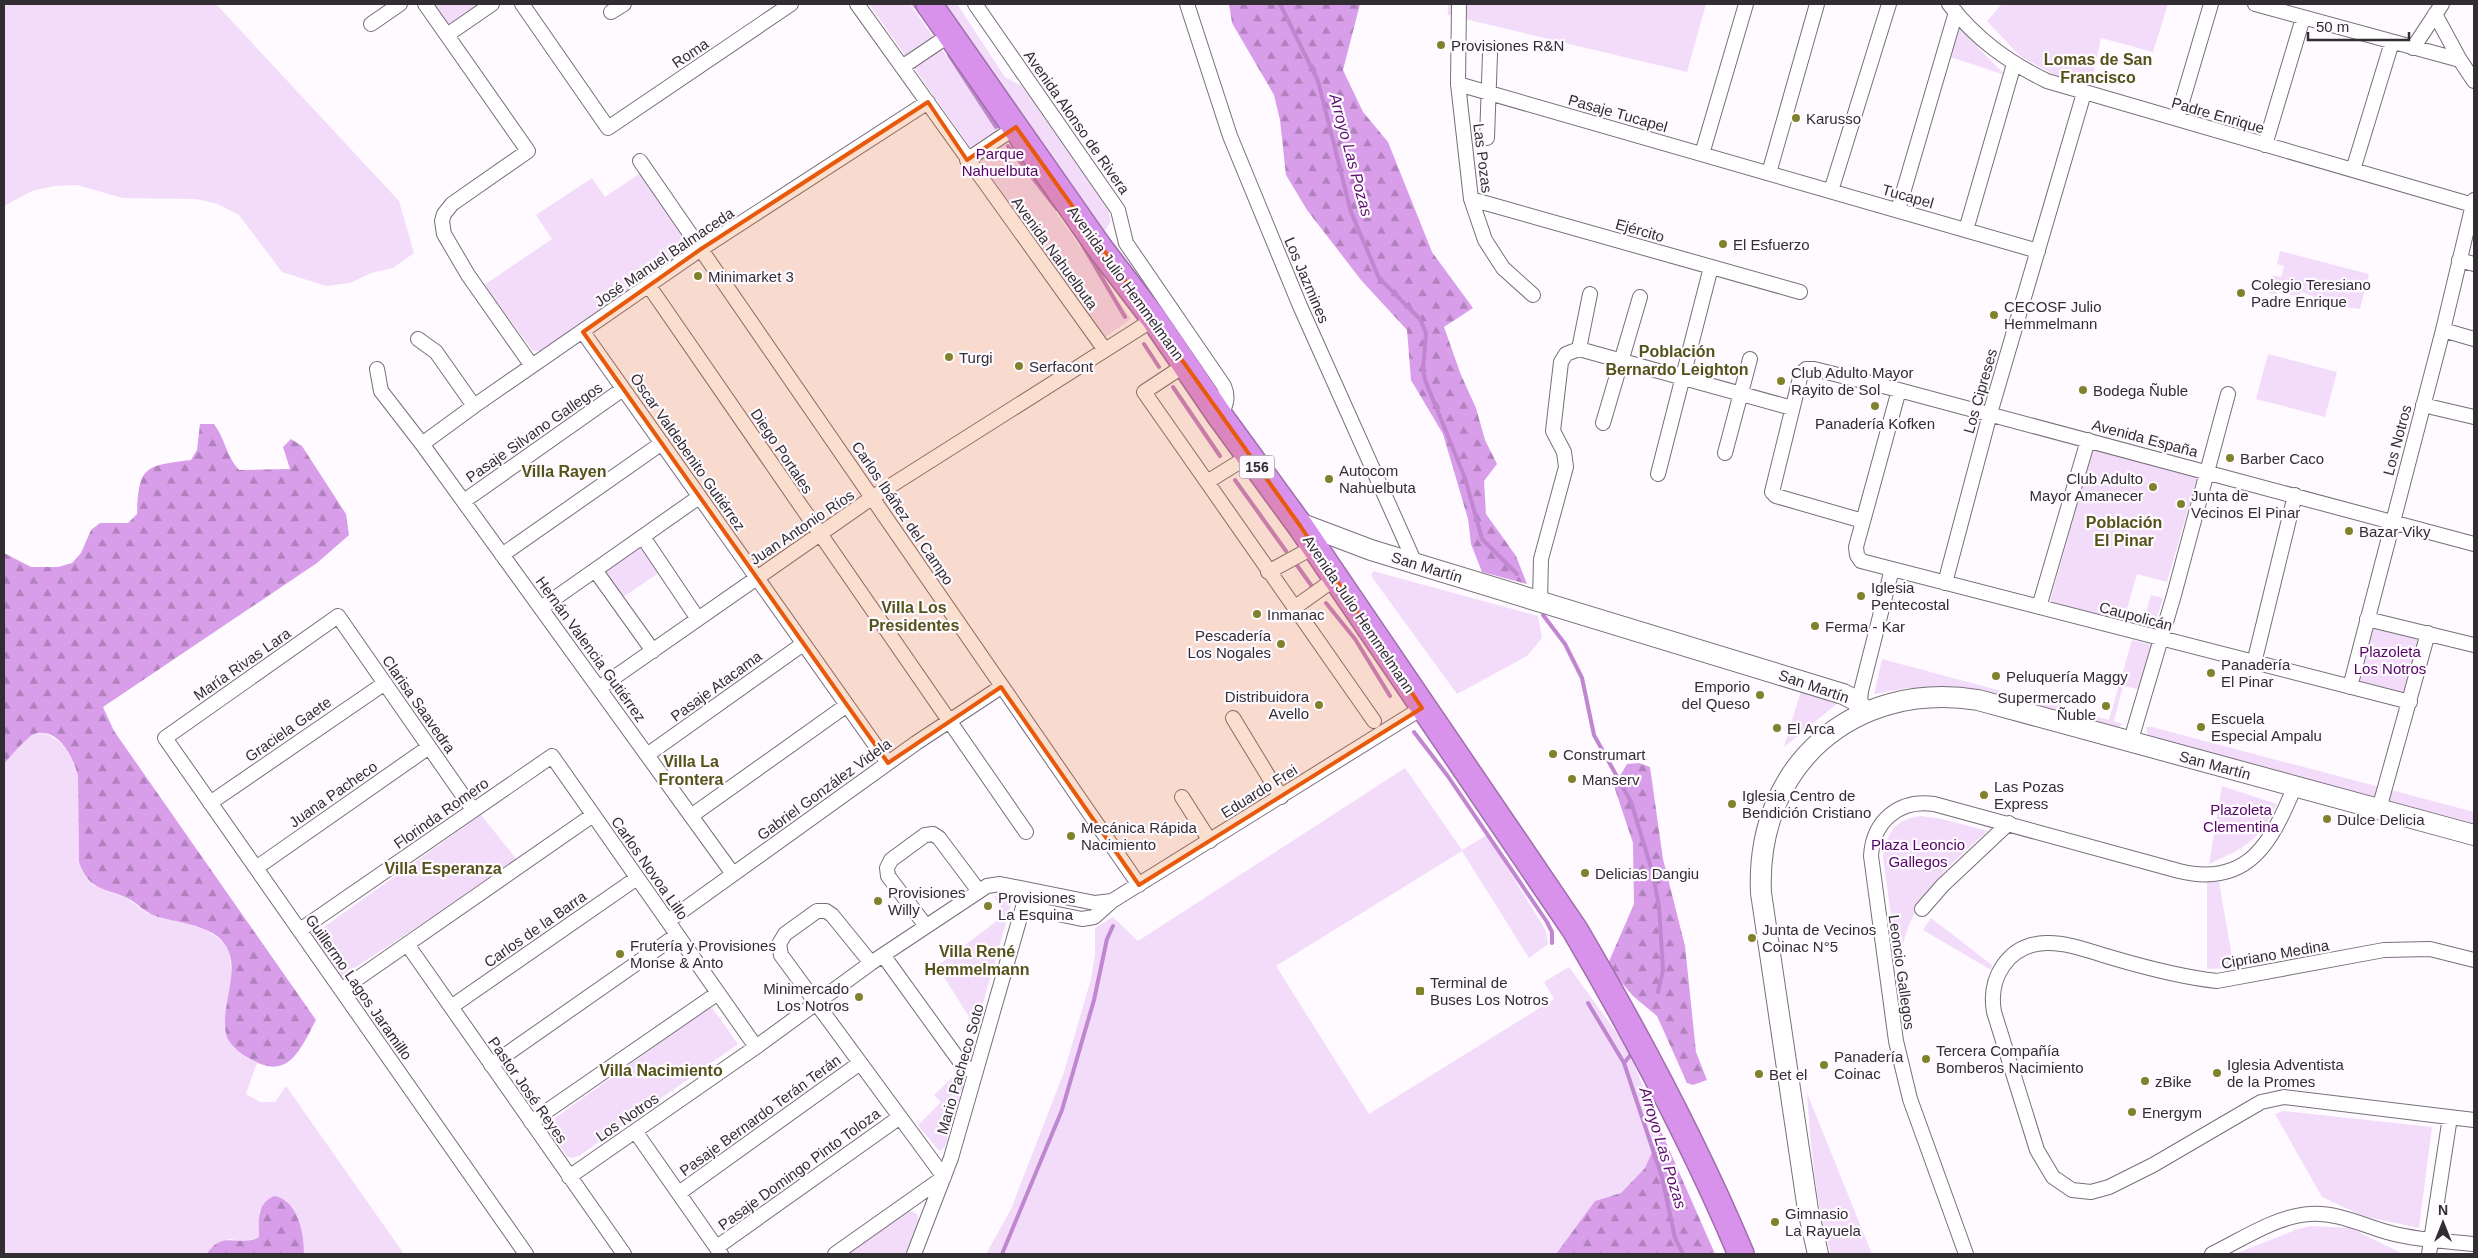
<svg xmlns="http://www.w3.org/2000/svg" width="2478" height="1258" font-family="Arial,sans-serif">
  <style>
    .green { fill: #f3dcf9 }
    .forest { fill: url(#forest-firs) }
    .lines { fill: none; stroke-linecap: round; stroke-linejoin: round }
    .stream { stroke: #c086d0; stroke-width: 4 }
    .street-casing { stroke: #776f79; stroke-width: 16 }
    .secondary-casing { stroke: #776f79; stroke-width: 22 }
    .highway-casing { stroke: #9e6fab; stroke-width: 28 }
    .street { stroke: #fff; stroke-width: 14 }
    .secondary { stroke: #fff; stroke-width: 20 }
    .highway { stroke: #d992ec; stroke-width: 25 }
    .marked { fill: #e8590c; fill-opacity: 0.2; stroke: #e8590c; stroke-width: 4; stroke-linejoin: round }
    .poi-dot { fill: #7f812b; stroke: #fefaff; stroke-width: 2 }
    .labels { text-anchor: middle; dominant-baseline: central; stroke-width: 4.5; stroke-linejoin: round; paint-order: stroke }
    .shield { fill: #fefaff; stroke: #6e6a70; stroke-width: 1 }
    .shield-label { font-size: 14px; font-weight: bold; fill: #312d32 }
    .poi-label { font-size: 15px; fill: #312d32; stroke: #fefaff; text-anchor: start }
    .street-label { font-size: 15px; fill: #312d32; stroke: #fefaff }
    .park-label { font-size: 15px; fill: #530464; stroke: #fefaff }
    .neighbourhood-label { font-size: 16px; font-weight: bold; fill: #525318; stroke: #fefaff }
    .water-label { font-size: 16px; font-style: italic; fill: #5b106c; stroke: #fefaff }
  </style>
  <defs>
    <pattern id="forest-firs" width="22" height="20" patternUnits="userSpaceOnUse" patternTransform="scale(1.25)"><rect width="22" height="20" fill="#d99ee9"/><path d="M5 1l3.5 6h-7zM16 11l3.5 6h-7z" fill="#b181bd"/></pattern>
  </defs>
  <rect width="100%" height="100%" fill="#fefaff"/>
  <path class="green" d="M4,4H216L399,201L414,253L393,268L371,273L350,283L326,286L282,272L239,215L218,204L196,199L123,198L77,185L54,186L32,191L4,206Z
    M431,4H486L448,29Z
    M869,4H910L1131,319L1104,338Z
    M943,4H957L1005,77L1022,86L1108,209L1111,221L1105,231Z
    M1448,4H1706L1687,72L1448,15Z
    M2002,4H2168L2153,52L2101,38L2091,84L2053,74L2020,56L1987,21Z
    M1958,27L2005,75L1950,57Z
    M642,172L688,241L687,249L542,351H533L484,285L552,239L536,215L592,178L605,197Z
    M2280,251L2369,274L2360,309L2336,306L2337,302L2325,299L2323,303L2312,300L2313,296L2301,292L2300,297L2287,294L2288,290L2278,287L2276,295L2269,293L2273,275L2281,277L2284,266L2277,264Z
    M2268,354L2337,372L2325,417L2256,399Z
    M2093,449L2197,478L2167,582L2137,574L2122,626L2049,605Z
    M641,546L660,572L622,598L604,571Z
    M1373,571L1538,616L1542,638L1527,656L1457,694L1371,576Z
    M2151,595L2163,598L2153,630L2142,626Z
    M2372,627L2423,640L2406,693L2357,680Z
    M2132,640L2152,645L2138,689L2123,686L2114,721L2122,724L2115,732L1944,689L1909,688L1874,694L1882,659L2109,720Z
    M1801,691L1838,703L1784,747Z
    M2146,727H2152L2474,812V824L2148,737Z
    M44,733C63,740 73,756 78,776L79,862L93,885L128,899L147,913L204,928L223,942L229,952L232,976L225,1027L246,1057L257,1063L246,1094L260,1102H275L286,1086L404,1254H304L298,1219L286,1200L259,1211V1237L247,1241L228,1239L207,1254H4V764L11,754L32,734Z
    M1405,768L1462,850L1487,835L1546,931L1548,944L1529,958L1462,851L1276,966L1369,1114L1554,999L1544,982L1569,967L1627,1047L1661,1131L1645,1168L1621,1193L1595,1201L1556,1254H986L1011,1209L1064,1072L1091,979L1095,955V928L1113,917L1138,941Z
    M2222,786L2277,804C2260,840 2245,848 2209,864Z
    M481,815L518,861L339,978L310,937Z
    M1921,816L1942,819L1988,831C1960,855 1931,881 1914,914C1906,930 1902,948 1898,965L1883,857C1888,831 1894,820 1921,816Z
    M2207,882H2219L2234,968L2207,969Z
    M994,896L1011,899V905L976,1028L937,966L998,920L1003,910Z
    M1931,918L1992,965L1991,970L1923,930Z
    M711,1006L738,1044L579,1156L572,1158L567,1156L549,1130L551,1121Z
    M956,1074L964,1083L945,1147L939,1151L918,1125L941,1102L934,1095Z
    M1807,1093L1872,1254H1831C1815,1203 1811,1146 1807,1093Z
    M2283,1111L2432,1127L2419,1228L2363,1216L2322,1197L2275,1114Z
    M912,1211L917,1214L919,1220L905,1254H847L906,1212Z
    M2311,1226L2350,1228L2403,1254H2235L2298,1229Z"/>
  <path class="forest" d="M1229,4H1360L1343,70L1363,112L1388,142L1432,252L1473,308L1444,327L1461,375L1476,408L1485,440L1497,464L1484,481L1486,514L1516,556L1527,584L1482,572L1471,544L1468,519L1443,434L1411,380L1407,330L1361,280L1307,210L1286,175L1280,120L1274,95L1232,23Z
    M200,424H214C225,438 226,456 239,470L290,469L283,447L291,439L302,446L346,514L349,535L317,563L103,707L114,731L316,1020C301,1048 289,1081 252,1060C243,1055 231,1047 227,1037C217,1005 249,962 217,936C199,923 177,923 156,916C146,913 140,906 131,900C107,887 90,893 79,862L78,776C74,758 58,726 34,734C29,735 8,759 4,764V553L31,567H58L72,563L81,553L91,530L100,523H128L137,514C139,466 144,466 191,460L197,450Z
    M1639,763L1650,767L1663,859L1685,946L1696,1052L1707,1080L1693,1085L1687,1083L1657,1016L1633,996L1607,966L1634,904L1633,843L1614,786L1627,764Z
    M1661,1131L1715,1254H1556L1595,1201L1621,1193L1645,1168Z
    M274,1196C298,1200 304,1233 304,1254H207C222,1229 240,1248 259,1237C259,1221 256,1204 274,1196Z"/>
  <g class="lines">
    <path class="stream" d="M914,4L920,12
      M1280,4L1318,81L1351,212L1379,278L1420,319L1426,333L1423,370L1425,380L1465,478L1482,539L1517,574
      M949,55L996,127
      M1008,146L1057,209
      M1079,239L1125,317
      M1144,344L1159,367
      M1173,387L1220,456
      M1235,480L1286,551
      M1296,564L1311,585
      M1326,603L1355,639L1390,696
      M1543,615L1565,644L1582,678L1594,735L1631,802L1653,874L1659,907L1663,970L1658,992
      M1414,732L1447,775L1547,922L1552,932V943
      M1588,1003L1624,1063
      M1633,1052L1624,1063L1662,1177L1675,1238L1683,1254
      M1002,1254L1062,1110L1094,1000L1107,939L1113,926"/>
    <g class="street-casing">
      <path id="street" d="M425,4L528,151L452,204L444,214L442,221L444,234L468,275L532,366
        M522,4L608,128L791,4
        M857,4L1105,350
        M975,4L1118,210L1126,243L1224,386C1229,397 1226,406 1220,416
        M1187,4L1230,136L1300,306L1415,563
        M1459,4L1458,84L1471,199L1485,240L1503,268L1533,295
        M1949,4C1976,39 2008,62 2047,81L2473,205
        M2255,4L2460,60
        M611,12L624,4
        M2435,14L2460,60L2474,81
        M371,24L400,4
        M447,35L492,4
        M2413,48L2442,4
        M902,67L951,34
        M1458,84L2038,251
        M2177,119L2211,4
        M1487,138L1490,54
        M2265,145L2303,18
        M1702,154L1746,4
        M967,160L1016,127
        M640,161L1139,885
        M2353,170L2392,42
        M1769,173L1817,4
        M1831,191L1889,4
        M1471,199L1800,292
        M1898,210L1956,12
        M1966,230L2014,64
        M2459,260L2474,264
        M649,286L1026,832
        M2443,330L2474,339
        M583,332L888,763
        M418,339L436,352L474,406
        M1579,349L1792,408
        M1579,349L1590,294
        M1185,365L1144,392L1207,482
        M377,369L381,391L422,444L733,874
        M1899,390L1856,547L1857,555L1861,561L2410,702
        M2423,405L2474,417
        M1603,423L1640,297
        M422,444L474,406L701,249L928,102
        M1725,453L1750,359
        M1249,456L1207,482L1374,721
        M1658,474L1711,267
        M464,501L623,389
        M1863,521L1776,496L1772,492L1801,374L1806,369H1814L1899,390L2474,544
        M643,537L698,619
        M502,555L662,443
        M595,570L653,651
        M1268,572L1314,547
        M1945,583L1991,410L2084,93
        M1540,601L1541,559L1566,467L1564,452L1553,431L1561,362L1566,354L1579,349
        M2039,607L2088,440
        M541,608L699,497
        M1294,608L1336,578
        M2367,619L2474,645
        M2254,663L2295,495
        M2350,687L2443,330L2474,200
        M599,688L873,497L1154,319
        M1863,709L1860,700L1861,691L1892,569
        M1233,718L1281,797
        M2130,743L2174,595L2228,394
        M647,755L803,644
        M1182,797L1210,841
        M210,803L385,683
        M2379,809L2428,633
        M473,810L338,616L165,738L526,1254
        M691,816L847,705
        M256,868L429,747
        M1023,907L1082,919L1094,917L1112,901L1422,708
        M1922,909L1943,885L2009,823
        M668,921L916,743L1001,687
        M926,926L888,876L887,868L891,860L925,835L933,834L939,838L978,890
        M300,930L552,756L756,1047
        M407,944L624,1254
        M883,955L961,1063L975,1074
        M2474,960L2430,949L2384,950L2217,981C2181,977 2147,968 2113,958C2092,952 2067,942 2046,943C2008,944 1988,978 1994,1012L2037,1150L2053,1177L2072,1190L2091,1192L2109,1187L2153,1165L2261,1102L2284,1097L2474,1120
        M341,990L593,815
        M451,1007L637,878
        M491,1065L677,935
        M531,1122L718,993
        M635,1131L721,1254
        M569,1177L756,1047L871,963L987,886L1000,884L1095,903L1112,901
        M679,1193L860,1063
        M717,1247L900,1117
        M835,1254L944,1177L781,955L779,944L785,934L817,911H826L832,915L871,963
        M914,1254L951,1158L1025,900
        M1966,1254L1910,1099L1896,1041L1871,856C1873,821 1899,799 1934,804L2179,871C2249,888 2272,841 2295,786
        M2212,1254C2241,1240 2276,1216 2310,1214C2337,1212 2362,1225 2387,1232C2415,1240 2445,1241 2474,1244
        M2429,1254L2450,1117"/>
    </g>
    <g class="secondary-casing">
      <path id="secondary" d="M1301,527L1305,525L1371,550L1843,694L1855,700L1865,712
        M1818,1254L1808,1210L1761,893C1755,766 1853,680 1978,700L2474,835"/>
    </g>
    <g class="highway-casing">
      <path id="highway" d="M929,4L1099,247L1154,319L1220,416L1301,527L1575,930C1636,1034 1694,1142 1741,1254"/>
    </g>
    <use href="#street" class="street"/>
    <use href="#secondary" class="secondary"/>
    <use href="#highway" class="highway"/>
  </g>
  <path class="marked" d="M928,102L967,160L1016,127L1301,527L1422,708L1139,885L1001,687L888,763L583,332L701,249Z"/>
  <g class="poi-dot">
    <circle cx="1441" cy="45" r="5"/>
    <circle cx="1796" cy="118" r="5"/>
    <circle cx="1723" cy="244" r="5"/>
    <circle cx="698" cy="276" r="5"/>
    <circle cx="2241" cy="293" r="5"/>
    <circle cx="1994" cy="315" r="5"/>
    <circle cx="949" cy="357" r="5"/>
    <circle cx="1019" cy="366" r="5"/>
    <circle cx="1781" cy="381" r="5"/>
    <circle cx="2083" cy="390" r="5"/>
    <circle cx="1875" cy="406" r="5"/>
    <circle cx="2230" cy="458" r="5"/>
    <circle cx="1329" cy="479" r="5"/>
    <circle cx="2153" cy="487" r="5"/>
    <circle cx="2181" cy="504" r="5"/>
    <circle cx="2349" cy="531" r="5"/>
    <circle cx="1861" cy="596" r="5"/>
    <circle cx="1257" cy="614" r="5"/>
    <circle cx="1815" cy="626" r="5"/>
    <circle cx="1281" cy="644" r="5"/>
    <circle cx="2211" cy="673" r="5"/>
    <circle cx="1996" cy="676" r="5"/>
    <circle cx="1760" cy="695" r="5"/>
    <circle cx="1319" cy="705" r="5"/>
    <circle cx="2106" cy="706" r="5"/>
    <circle cx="2201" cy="727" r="5"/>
    <circle cx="1777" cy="728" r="5"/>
    <circle cx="1553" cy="754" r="5"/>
    <circle cx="1572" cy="779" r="5"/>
    <circle cx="1984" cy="795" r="5"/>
    <circle cx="1732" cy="804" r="5"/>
    <circle cx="2327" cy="819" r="5"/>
    <circle cx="1071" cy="836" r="5"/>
    <circle cx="1585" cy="873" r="5"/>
    <circle cx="878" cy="901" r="5"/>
    <circle cx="988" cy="906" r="5"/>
    <circle cx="1752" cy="938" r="5"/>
    <circle cx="620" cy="954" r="5"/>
    <rect x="1415" y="986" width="10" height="10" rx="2.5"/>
    <circle cx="859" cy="997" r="5"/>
    <circle cx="1926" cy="1059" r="5"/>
    <circle cx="1824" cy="1065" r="5"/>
    <circle cx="2217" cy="1073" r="5"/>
    <circle cx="1759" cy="1074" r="5"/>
    <circle cx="2145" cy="1081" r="5"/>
    <circle cx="2132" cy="1112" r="5"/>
    <circle cx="1775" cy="1222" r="5"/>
  </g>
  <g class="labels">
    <rect class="shield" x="1239.5" y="455.5" width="35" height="23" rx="4"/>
    <g class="shield-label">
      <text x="1257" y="467">156</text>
    </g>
    <g class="poi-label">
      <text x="1451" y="45">Provisiones R&amp;N</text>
      <text x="1806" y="118">Karusso</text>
      <text x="1733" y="244">El Esfuerzo</text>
      <text x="708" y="276">Minimarket 3</text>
      <text x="2251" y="284">Colegio Teresiano<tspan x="2251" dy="17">Padre Enrique</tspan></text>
      <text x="2004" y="306">CECOSF Julio<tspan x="2004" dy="17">Hemmelmann</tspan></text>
      <text x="959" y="357">Turgi</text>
      <text x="1029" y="366">Serfacont</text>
      <text x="1791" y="372">Club Adulto Mayor<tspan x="1791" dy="17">Rayito de Sol</tspan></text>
      <text x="2093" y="390">Bodega Ñuble</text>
      <text x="1875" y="423" text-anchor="middle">Panadería Kofken</text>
      <text x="2240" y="458">Barber Caco</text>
      <text x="1339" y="470">Autocom<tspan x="1339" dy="17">Nahuelbuta</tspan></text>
      <text x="2143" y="478" text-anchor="end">Club Adulto<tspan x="2143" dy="17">Mayor Amanecer</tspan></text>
      <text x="2191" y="495">Junta de<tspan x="2191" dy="17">Vecinos El Pinar</tspan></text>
      <text x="2359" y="531">Bazar Viky</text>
      <text x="1871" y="587">Iglesia<tspan x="1871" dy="17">Pentecostal</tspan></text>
      <text x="1267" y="614">Inmanac</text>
      <text x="1825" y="626">Ferma - Kar</text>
      <text x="1271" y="635" text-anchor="end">Pescadería<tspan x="1271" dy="17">Los Nogales</tspan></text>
      <text x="2221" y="664">Panadería<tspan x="2221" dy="17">El Pinar</tspan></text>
      <text x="2006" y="676">Peluquería Maggy</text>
      <text x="1750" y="686" text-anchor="end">Emporio<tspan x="1750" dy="17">del Queso</tspan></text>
      <text x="1309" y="696" text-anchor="end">Distribuidora<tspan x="1309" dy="17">Avello</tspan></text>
      <text x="2096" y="697" text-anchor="end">Supermercado<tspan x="2096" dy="17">Ñuble</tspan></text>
      <text x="2211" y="718">Escuela<tspan x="2211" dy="17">Especial Ampalu</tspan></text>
      <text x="1787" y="728">El Arca</text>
      <text x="1563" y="754">Construmart</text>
      <text x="1582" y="779">Manserv</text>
      <text x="1994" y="786">Las Pozas<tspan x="1994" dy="17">Express</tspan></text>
      <text x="1742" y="795">Iglesia Centro de<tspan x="1742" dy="17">Bendición Cristiano</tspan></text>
      <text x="2337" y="819">Dulce Delicia</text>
      <text x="1081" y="827">Mecánica Rápida<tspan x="1081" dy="17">Nacimiento</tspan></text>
      <text x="1595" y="873">Delicias Dangiu</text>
      <text x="888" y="892">Provisiones<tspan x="888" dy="17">Willy</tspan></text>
      <text x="998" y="897">Provisiones<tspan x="998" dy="17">La Esquina</tspan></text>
      <text x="1762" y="929">Junta de Vecinos<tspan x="1762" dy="17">Coinac N°5</tspan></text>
      <text x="630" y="945">Frutería y Provisiones<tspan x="630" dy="17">Monse &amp; Anto</tspan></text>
      <text x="1430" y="982">Terminal de<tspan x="1430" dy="17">Buses Los Notros</tspan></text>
      <text x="849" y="988" text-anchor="end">Minimercado<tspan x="849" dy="17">Los Notros</tspan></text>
      <text x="1936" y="1050">Tercera Compañía<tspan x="1936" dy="17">Bomberos Nacimiento</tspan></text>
      <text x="1834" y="1056">Panadería<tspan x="1834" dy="17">Coinac</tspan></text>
      <text x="2227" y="1064">Iglesia Adventista<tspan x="2227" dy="17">de la Promes</tspan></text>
      <text x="1769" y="1074">Bet el</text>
      <text x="2155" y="1081">zBike</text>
      <text x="2142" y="1112">Energym</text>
      <text x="1785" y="1213">Gimnasio<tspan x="1785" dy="17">La Rayuela</tspan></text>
    </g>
    <g class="street-label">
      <text transform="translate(690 53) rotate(-34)">Roma</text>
      <text transform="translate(1618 113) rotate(16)">Pasaje Tucapel</text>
      <text transform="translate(2218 115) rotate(16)">Padre Enrique</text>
      <text transform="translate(1077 122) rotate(55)">Avenida Alonso de Rivera</text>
      <text transform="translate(1483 158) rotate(83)">Las Pozas</text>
      <text transform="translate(1908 196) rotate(16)">Tucapel</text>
      <text transform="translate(1640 230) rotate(16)">Ejército</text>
      <text transform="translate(1055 253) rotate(54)">Avenida Nahuelbuta</text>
      <text transform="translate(664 257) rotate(-34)">José Manuel Balmaceda</text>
      <text transform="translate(1307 280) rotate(67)">Los Jazmines</text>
      <text transform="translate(1126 283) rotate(54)">Avenida Julio Hemmelmann</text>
      <text transform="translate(1980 391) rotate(-74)">Los Cipreses</text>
      <text transform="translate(534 432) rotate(-35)">Pasaje Silvano Gallegos</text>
      <text transform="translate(2145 438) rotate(15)">Avenida España</text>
      <text transform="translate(2397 440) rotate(-75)">Los Notros</text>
      <text transform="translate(782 451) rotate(56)">Diego Portales</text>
      <text transform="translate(688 452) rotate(55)">Òscar Valdebenito Gutiérrez</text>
      <text transform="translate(903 513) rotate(56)">Carlos Ibáñez del Campo</text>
      <text transform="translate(802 527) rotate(-34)">Juan Antonio Ríos</text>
      <text transform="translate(1427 567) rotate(17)">San Martín</text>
      <text transform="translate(1359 614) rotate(56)">Avenida Julio Hemmelmann</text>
      <text transform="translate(2136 616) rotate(15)">Caupolicán</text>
      <text transform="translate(591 649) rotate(54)">Hernán Valencia Gutiérrez</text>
      <text transform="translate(242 664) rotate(-35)">María Rivas Lara</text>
      <text transform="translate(716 686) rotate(-36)">Pasaje Atacama</text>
      <text transform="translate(1814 686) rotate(19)">San Martín</text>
      <text transform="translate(419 704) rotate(55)">Clarisa Saavedra</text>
      <text transform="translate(288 729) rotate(-35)">Graciela Gaete</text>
      <text transform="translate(2215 765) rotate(15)">San Martín</text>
      <text transform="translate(824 789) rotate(-36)">Gabriel González Videla</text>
      <text transform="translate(1259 791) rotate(-32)">Eduardo Frei</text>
      <text transform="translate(333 794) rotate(-35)">Juana Pacheco</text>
      <text transform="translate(441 813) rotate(-35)">Florinda Romero</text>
      <text transform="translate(650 868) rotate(55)">Carlos Novoa Lillo</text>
      <text transform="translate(535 929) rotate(-35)">Carlos de la Barra</text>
      <text transform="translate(2275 954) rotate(-10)">Cipriano Medina</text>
      <text transform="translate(1902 972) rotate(82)">Leoncio Gallegos</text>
      <text transform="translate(359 987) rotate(55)">Guillermo Lagos Jaramillo</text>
      <text transform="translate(960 1069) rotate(-74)">Mario Pacheco Soto</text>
      <text transform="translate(528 1090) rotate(55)">Pastor José Reyes</text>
      <text transform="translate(760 1115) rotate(-36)">Pasaje Bernardo Terán Terán</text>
      <text transform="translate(627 1117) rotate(-35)">Los Notros</text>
      <text transform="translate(799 1169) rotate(-36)">Pasaje Domingo Pinto Toloza</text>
    </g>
    <g class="park-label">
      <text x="1000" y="153">Parque<tspan x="1000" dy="17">Nahuelbuta</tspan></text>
      <text x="2390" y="651">Plazoleta<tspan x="2390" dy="17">Los Notros</tspan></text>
      <text x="2241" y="809">Plazoleta<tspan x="2241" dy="17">Clementina</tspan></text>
      <text x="1918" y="844">Plaza Leoncio<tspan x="1918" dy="17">Gallegos</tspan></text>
    </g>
    <g class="neighbourhood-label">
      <text x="2098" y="59">Lomas de San<tspan x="2098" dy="18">Francisco</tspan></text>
      <text x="1677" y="351">Población<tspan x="1677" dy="18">Bernardo Leighton</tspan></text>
      <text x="564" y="471">Villa Rayen</text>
      <text x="2124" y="522">Población<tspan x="2124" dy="18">El Pinar</tspan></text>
      <text x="914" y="607">Villa Los<tspan x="914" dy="18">Presidentes</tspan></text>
      <text x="691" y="761">Villa La<tspan x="691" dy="18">Frontera</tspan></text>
      <text x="443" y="868">Villa Esperanza</text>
      <text x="977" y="951">Villa René<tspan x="977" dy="18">Hemmelmann</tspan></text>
      <text x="661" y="1070">Villa Nacimiento</text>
    </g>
    <g class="water-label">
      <text transform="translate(1351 155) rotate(75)">Arroyo Las Pozas</text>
      <text transform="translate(1663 1148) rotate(73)">Arroyo Las Pozas</text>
    </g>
  </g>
  <rect width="2478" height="1258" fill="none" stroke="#312d32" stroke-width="10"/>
  <g transform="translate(2443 1223)" stroke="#fefaff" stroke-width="4" paint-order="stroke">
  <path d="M0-4L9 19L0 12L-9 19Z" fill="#312d32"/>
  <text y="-8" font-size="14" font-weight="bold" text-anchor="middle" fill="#312d32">N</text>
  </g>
  <path d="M2308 32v8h101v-8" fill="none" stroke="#312d32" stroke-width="2.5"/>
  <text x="2316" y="32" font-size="15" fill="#312d32" stroke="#fefaff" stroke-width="4" paint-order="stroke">50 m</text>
</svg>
